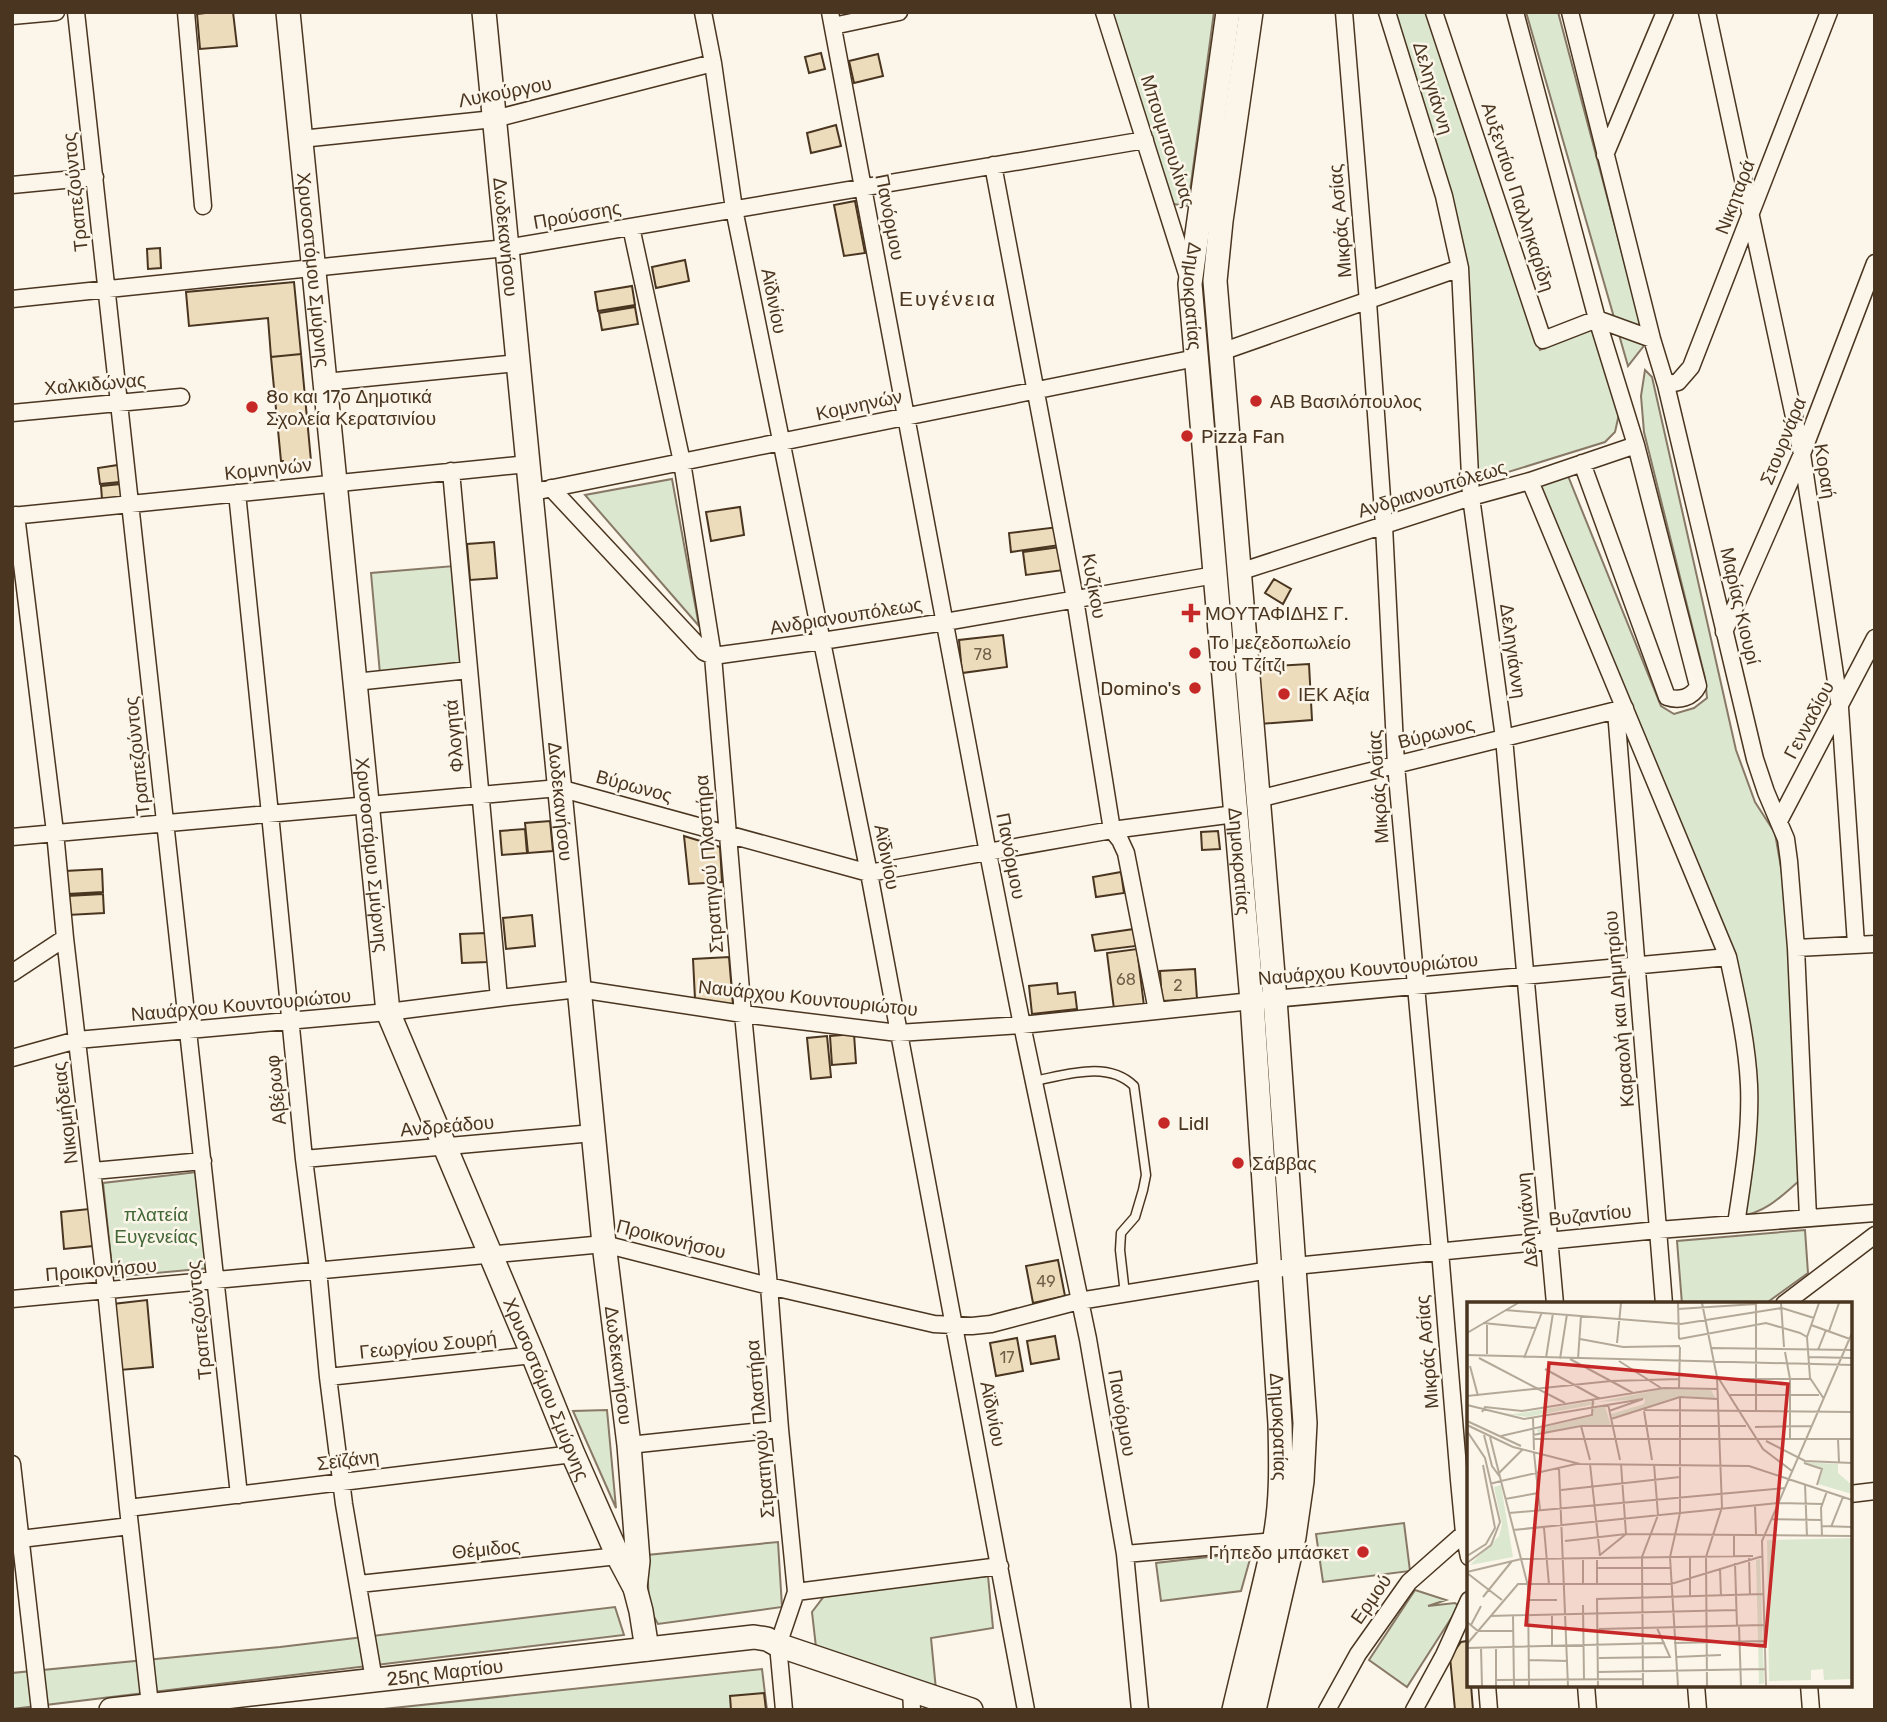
<svg xmlns="http://www.w3.org/2000/svg" width="1887" height="1722" font-family="Rubik,sans-serif">
  <style>
    .green { fill: #dce7d0; stroke: #887966; stroke-width: 2 }
    .building { fill: #ecdcbc; stroke: #4a3520; stroke-width: 2 }
    .lines { fill: none; stroke-linecap: round; stroke-linejoin: round }
    .lane-casing { stroke: #4a3520; stroke-width: 11 }
    .street-casing { stroke: #4a3520; stroke-width: 19 }
    .secondary-casing { stroke: #4a3520; stroke-width: 26 }
    .lane { stroke: #fbf6e9; stroke-width: 8 }
    .street { stroke: #fbf6e9; stroke-width: 16 }
    .secondary { stroke: #fbf6e9; stroke-width: 23 }
    .poi-dot { fill: #c62828; stroke: #fbf6e9; stroke-width: 2.5 }
    .labels { text-anchor: middle; dominant-baseline: central; stroke-width: 5; stroke-linejoin: round; paint-order: stroke }
    .number-label { font-size: 16px; fill: #725f47 }
    .street-label { font-size: 19px; fill: #4a3520; stroke: #fbf6e9 }
    .poi-label { font-size: 19px; fill: #4a3520; stroke: #fbf6e9; text-anchor: start }
    .park-label { font-size: 19px; fill: #436837; stroke: #fbf6e9 }
    .neighbourhood-label { font-size: 21px; letter-spacing: 2px; fill: #4a3520; stroke: #fbf6e9 }
    .inset-road { fill: none; stroke: #b4a999; stroke-width: 2 }
    .view { fill: #c62828; fill-opacity: 0.15; stroke: #c62828; stroke-width: 3.5 }
    .inset-edge { fill: none; stroke: #4a3520; stroke-width: 3.5 }
  </style>
  <rect width="100%" height="100%" fill="#fbf6e9"/>
  <path class="green" d="M1109,12H1214L1188,206L1173,204Z
    M1390,12H1429L1540,350L1591,327L1619,414L1615,432L1605,442L1476,482L1467,268Z
    M1526,12H1558L1646,343L1628,366Z
    M1645,370L1652,377L1736,750L1755,802L1775,833L1787,903L1800,1180C1782,1196 1764,1214 1739,1216L1749,1140L1736,979L1536,486L1568,476L1661,706L1674,714L1694,708L1707,698L1705,678L1644,432L1641,396Z
    M672,479L699,626L585,495Z
    M454,566L462,667L380,674L371,573Z
    M197,1172L210,1268L113,1277L103,1183Z
    M1805,1230L1808,1273L1765,1304H1682L1677,1241Z
    M607,1410L616,1508L573,1411Z
    M1404,1523L1410,1571L1323,1582L1316,1534Z
    M778,1542L782,1607L658,1624L649,1608L647,1555Z
    M1252,1552L1241,1591L1161,1601L1156,1563Z
    M988,1576L993,1628L931,1638L937,1700L817,1656L812,1612L825,1595Z
    M1415,1590L1446,1600L1428,1606L1455,1603L1459,1606L1407,1687L1369,1660Z
    M615,1607L624,1635L12,1709V1673L280,1647Z
    M762,1669L767,1710H374Z"/>
  <path class="building" d="M214,12H233L237,46L200,49L197,14Z
    M821,53L825,69L809,73L805,57Z
    M878,54L883,76L854,83L849,61Z
    M836,125L841,146L811,153L807,133Z
    M855,201L865,253L844,256L834,205Z
    M160,248L161,268L148,269L147,249Z
    M685,260L689,281L656,288L652,267Z
    M294,282L301,354L271,357L268,318L189,326L186,292Z
    M632,286L635,305L598,311L595,292Z
    M635,307L638,324L602,330L599,313Z
    M301,354L311,461L305,462L306,468L284,470L283,461H281L271,357Z
    M118,465L120,482L100,484L98,468Z
    M121,484L122,497L102,499L101,486Z
    M740,507L744,535L711,541L706,512Z
    M1058,527L1060,545L1011,552L1009,533Z
    M494,542L497,578L470,580L467,544Z
    M1060,547L1064,570L1026,575L1023,552Z
    M1274,579L1291,589L1283,604L1265,593Z
    M1003,635L1007,667L962,673L959,640Z
    M1309,664L1312,720L1260,724L1256,667Z
    M550,821L553,851L528,853L525,823Z
    M525,829L527,853L502,855L500,831Z
    M1218,831L1220,849L1202,850L1201,832Z
    M684,836L720,847L722,882L689,884Z
    M102,869L103,892L67,894L65,871Z
    M1121,872L1124,893L1096,897L1093,877Z
    M103,894L104,913L68,915L67,896Z
    M532,915L535,946L506,949L503,918Z
    M1134,929L1136,946L1095,951L1092,935Z
    M486,933L488,962L462,963L460,934Z
    M1137,949L1144,1006L1114,1009L1107,953Z
    M729,957L733,1005L695,999L693,959Z
    M1195,969L1197,999L1162,1001L1160,971Z
    M1057,983L1058,994L1075,992L1077,1009L1032,1014L1029,986Z
    M854,1034L856,1063L832,1065L830,1036Z
    M827,1036L831,1077L811,1079L807,1038Z
    M89,1209L93,1246L64,1249L61,1212Z
    M1058,1260L1065,1296L1033,1303L1026,1266Z
    M147,1300L153,1367L120,1370L113,1304Z
    M1055,1336L1059,1359L1031,1364L1027,1341Z
    M1017,1338L1023,1371L996,1376L990,1343Z
    M1467,1641L1469,1685H1471L1473,1710H1455L1450,1657L1461,1642Z
    M764,1693L766,1710H731L730,1696Z"/>
  <g class="lines">
    <g class="lane-casing">
      <path id="lane" d="M1034,1081C1066,1075 1108,1060 1134,1086L1146,1175L1143,1190L1135,1217L1121,1233L1120,1250L1125,1294"/>
    </g>
    <g class="street-casing">
      <path id="street" d="M76,12L239,1495
        M186,12L203,206
        M703,12L713,63L734,209L869,873L1026,1710
        M830,12L988,853L1022,1025L1088,1339L1125,1554L1140,1710
        M1104,12L1188,277
        M1344,12L1368,302L1384,526L1396,765L1440,1251L1459,1480L1464,1533L1469,1557
        M1387,12L1444,196L1460,268L1471,497L1504,738L1555,1304
        M1434,12L1543,340L1597,319L1652,339
        M1515,12L1597,319L1636,445L1698,686C1692,698 1679,701 1667,697L1582,463
        M1570,12L1652,339L1666,385L1755,759L1766,792L1786,839L1789,861L1796,948L1808,1217
        M1707,12L1802,454L1840,708L1856,944
        M12,16L56,12
        M833,26L899,12
        M301,139L494,119L713,63
        M1605,155L1665,12
        M993,165L1075,599L1112,830L1120,840L1126,853L1157,1011
        M12,185L95,177
        M631,227L682,462L713,656L743,1014L769,1286L780,1429L796,1592L778,1645L784,1710
        M12,299L506,248L1145,140
        M1221,352L1460,268
        M325,382L518,363
        M1666,385L1678,382L1691,367L1829,12
        M12,413L181,397
        M451,471L499,998
        M1530,481L1728,957C1737,999 1747,1042 1749,1085C1751,1131 1743,1178 1736,1224
        M551,488L704,652L713,656L822,641L945,622L1215,575
        M543,490L1196,358
        M237,493L270,814L304,1159L318,1269L328,1377L344,1504L374,1680
        M16,515L55,832L65,938L106,1290L128,1508L150,1705
        M12,516L528,464
        M1239,572L1471,497L1530,481L1636,445
        M1724,632L1802,454L1875,263
        M355,682L469,670
        M1616,711L1664,1304
        M1258,799L1625,708
        M1779,821L1875,638
        M12,837L559,788L869,873L1112,830L1235,814
        M1796,948L1875,944
        M12,973L65,938
        M12,1058L77,1040L388,1012L499,998L579,989L743,1014L898,1033L1022,1025L1252,1001L1728,957
        M304,1159L593,1133
        M93,1171L203,1161
        M12,1299L604,1244L769,1286L934,1324L972,1326L991,1324L1079,1301L1295,1266L1658,1230L1875,1213
        M1784,1304L1875,1235
        M328,1377L533,1355
        M629,1445L780,1429
        M12,1464L40,1710
        M1850,1494L1875,1491
        M128,1508L573,1454
        M12,1540L130,1526
        M1125,1554L1274,1541
        M359,1584L618,1556
        M796,1592L1000,1566
        M1487,1685L1489,1710
        M1586,1685L1588,1710
        M1696,1685L1698,1710
        M1809,1685L1811,1710
        M911,1690L912,1710
        M1327,1710L1358,1654L1409,1582L1469,1529
        M1414,1710L1444,1655L1469,1600"/>
    </g>
    <g class="secondary-casing">
      <g id="secondary">
        <path id="s1" d="M288,12L388,1012L533,1355L573,1454L618,1556L635,1588L641,1611L647,1649"/>
        <path id="s2" d="M484,12L604,1244L629,1445L638,1561L635,1588"/>
        <path id="s3" d="M1228,12L1190,284L1252,1001L1280,1424C1281,1463 1282,1504 1274,1542C1262,1598 1247,1654 1234,1710"/>
        <path d="M1251,12L1221,221L1215,281L1275,999L1305,1423L1302,1481L1294,1537L1254,1710"/>
        <path id="s4" d="M111,1710L754,1637L767,1639L778,1645L971,1710"/>
      </g>
    </g>
    <use href="#lane" class="lane"/>
    <use href="#street" class="street"/>
    <use href="#secondary" class="secondary"/>
  </g>
  <g class="poi-dot">
    <circle cx="1256" cy="401" r="7"/>
    <circle cx="252" cy="407" r="7"/>
    <circle cx="1187" cy="436" r="7"/>
    <path d="M1187.5 602.5h7v7h7v7h-7v7h-7v-7h-7v-7h7z"/>
    <circle cx="1195" cy="653" r="7"/>
    <circle cx="1195" cy="688" r="7"/>
    <circle cx="1284" cy="694" r="7"/>
    <circle cx="1164" cy="1123" r="7"/>
    <circle cx="1238" cy="1163" r="7"/>
    <circle cx="1363" cy="1552" r="7"/>
  </g>
  <g class="labels">
    <g class="number-label">
      <text x="983" y="654">78</text>
      <text x="1126" y="979">68</text>
      <text x="1178" y="985">2</text>
      <text x="1046" y="1281">49</text>
      <text x="1007" y="1357">17</text>
    </g>
    <g class="street-label">
      <text transform="translate(1433 88) rotate(73)">Δεληγιάννη</text>
      <text transform="translate(505 92) rotate(-11)">Λυκούργου</text>
      <text transform="translate(1168 141) rotate(72)">Μπουμπουλίνας</text>
      <text transform="translate(75 192) rotate(-96)">Τραπεζούντος</text>
      <text transform="translate(1518 197) rotate(72)">Αυξεντίου Παλληκαρίδη</text>
      <text transform="translate(1735 197) rotate(-69)">Νικηταρά</text>
      <text transform="translate(577 215) rotate(-10)">Προύσσης</text>
      <text transform="translate(890 217) rotate(79)">Πανόρμου</text>
      <text transform="translate(1340 221) rotate(-95)">Μικράς Ασίας</text>
      <text stroke="none"><textPath href="#s2" startOffset="226">Δωδεκανήσου</textPath></text>
      <text stroke="none"><textPath href="#s1" startOffset="259">Χρυσοστόμου Σμύρνης</textPath></text>
      <text stroke="none"><textPath href="#s3" startOffset="287">Δημοκρατίας</textPath></text>
      <text transform="translate(774 301) rotate(79)">Αϊδινίου</text>
      <text transform="translate(95 384) rotate(-5)">Χαλκιδώνας</text>
      <text transform="translate(859 405) rotate(-12)">Κομνηνών</text>
      <text transform="translate(1783 441) rotate(-68)">Στουρνάρα</text>
      <text transform="translate(268 469) rotate(-6)">Κομνηνών</text>
      <text transform="translate(1825 471) rotate(81)">Κοραή</text>
      <text transform="translate(1432 489) rotate(-17)">Ανδριανουπόλεως</text>
      <text transform="translate(1094 586) rotate(80)">Κυζίκου</text>
      <text transform="translate(1740 606) rotate(77)">Μαρίας Κιουρί</text>
      <text transform="translate(846 616) rotate(-9)">Ανδριανουπόλεως</text>
      <text transform="translate(1513 651) rotate(82)">Δεληγιάννη</text>
      <text transform="translate(1809 720) rotate(-62)">Γενναδίου</text>
      <text transform="translate(1436 733) rotate(-14)">Βύρωνος</text>
      <text transform="translate(454 736) rotate(-95)">Φλογητά</text>
      <text transform="translate(137 756) rotate(-96)">Τραπεζούντος</text>
      <text transform="translate(634 786) rotate(15)">Βύρωνος</text>
      <text transform="translate(1378 787) rotate(-94)">Μικράς Ασίας</text>
      <text stroke="none"><textPath href="#s2" startOffset="793">Δωδεκανήσου</textPath></text>
      <text stroke="none"><textPath href="#s1" startOffset="847">Χρυσοστόμου Σμύρνης</textPath></text>
      <text transform="translate(1011 856) rotate(79)">Πανόρμου</text>
      <text transform="translate(887 857) rotate(79)">Αϊδινίου</text>
      <text stroke="none"><textPath href="#s3" startOffset="854">Δημοκρατίας</textPath></text>
      <text transform="translate(709 864) rotate(-95)">Στρατηγού Πλαστήρα</text>
      <text transform="translate(1368 969) rotate(-5)">Ναυάρχου Κουντουριώτου</text>
      <text transform="translate(808 998) rotate(6)">Ναυάρχου Κουντουριώτου</text>
      <text transform="translate(241 1005) rotate(-5)">Ναυάρχου Κουντουριώτου</text>
      <text transform="translate(1619 1009) rotate(-95)">Καραολή και Δημητρίου</text>
      <text transform="translate(276 1090) rotate(-96)">Αβέρωφ</text>
      <text transform="translate(65 1113) rotate(-97)">Νικομήδειας</text>
      <text transform="translate(447 1126) rotate(-5)">Ανδρεάδου</text>
      <text transform="translate(1590 1215) rotate(-6)">Βυζαντίου</text>
      <text transform="translate(1527 1220) rotate(-95)">Δεληγιάννη</text>
      <text transform="translate(671 1239) rotate(14)">Προικονήσου</text>
      <text transform="translate(101 1270) rotate(-5)">Προικονήσου</text>
      <text transform="translate(199 1320) rotate(-96)">Τραπεζούντος</text>
      <text transform="translate(428 1345) rotate(-6)">Γεωργίου Σουρή</text>
      <text transform="translate(1427 1352) rotate(-95)">Μικράς Ασίας</text>
      <text stroke="none"><textPath href="#s2" startOffset="1360">Δωδεκανήσου</textPath></text>
      <text stroke="none"><textPath href="#s1" startOffset="1414">Χρυσοστόμου Σμύρνης</textPath></text>
      <text transform="translate(1122 1413) rotate(80)">Πανόρμου</text>
      <text transform="translate(993 1414) rotate(79)">Αϊδινίου</text>
      <text stroke="none"><textPath href="#s3" startOffset="1421">Δημοκρατίας</textPath></text>
      <text transform="translate(760 1429) rotate(-95)">Στρατηγού Πλαστήρα</text>
      <text transform="translate(348 1460) rotate(-7)">Σεϊζάνη</text>
      <text transform="translate(486 1549) rotate(-6)">Θέμιδος</text>
      <text transform="translate(1371 1599) rotate(-55)">Ερμού</text>
      <text stroke="none"><textPath href="#s4" startOffset="336">25ης Μαρτίου</textPath></text>
    </g>
    <g class="poi-label">
      <text x="266" y="396">8ο και 17ο Δημοτικά<tspan x="266" dy="22">Σχολεία Κερατσινίου</tspan></text>
      <text x="1270" y="401">ΑΒ Βασιλόπουλος</text>
      <text x="1201" y="436">Pizza Fan</text>
      <text x="1205" y="613">ΜΟΥΤΑΦΙΔΗΣ Γ.</text>
      <text x="1209" y="642">Το μεζεδοπωλείο<tspan x="1209" dy="22">του Τζίτζι</tspan></text>
      <text x="1181" y="688" text-anchor="end">Domino's</text>
      <text x="1298" y="694">ΙΕΚ Αξία</text>
      <text x="1178" y="1123">Lidl</text>
      <text x="1252" y="1163">Σάββας</text>
      <text x="1349" y="1552" text-anchor="end">Γήπεδο μπάσκετ</text>
    </g>
    <g class="park-label">
      <text x="156" y="1214">πλατεία<tspan x="156" dy="22">Ευγενείας</tspan></text>
    </g>
    <g class="neighbourhood-label">
      <text x="948" y="298">Ευγένεια</text>
    </g>
  </g>
  <g transform="translate(1467 1302)">
    <rect width="385" height="385" fill="#fbf6e9"/>
    <path d="M196,87L244,88L249,97L216,94L145,116L144,112L177,102L178,97L130,100ZM127,99L129,102L60,115L17,109L47,112ZM138,104L144,124L114,123L71,132L70,127L126,114L124,107ZM334,160L371,162V171L385,183V192L351,182L356,167ZM34,183L46,255L3,263L32,234L35,222L27,185ZM385,236V377L357,378L356,367L344,368V378L302,379L300,238ZM293,257L297,381L292,382L289,258Z" fill="#dce7d0"/>
    <path class="inset-road" d="M211,1L212,37M235,1L250,75L255,205L239,255L240,384M314,1L317,45M211,7L289,2M38,8L214,22L315,6L347,16M16,21L68,26M344,23L383,37M362,29L372,1M0,31L51,1M340,35L352,1M113,37L156,45L213,44M212,37L299,21L333,31L340,35L343,76L357,97M150,41L154,1M245,46L385,48M351,48L359,28M318,50L323,77V137M20,52V23M0,53L385,63M342,55L385,56M12,56L98,101M57,56L75,10M79,56L86,11M93,57L100,12M103,57L166,91M111,57L114,14M152,59L194,86M3,64L11,94M78,67L133,97M251,77H344M252,77L296,147L325,169M212,86L213,45M263,93H352M0,94L144,79L213,77M141,102L153,158M0,103L57,117L176,97L142,109M177,108L385,110M289,108V1M177,109L185,158M15,110L18,105L55,109L197,86L250,87M66,116L67,148M144,117L213,95L250,97M0,119L54,144M0,123L46,145L113,162L282,164L385,198M114,124L123,158M288,125L345,124M0,129L18,156L33,220L24,243L0,261M17,133L25,164L33,175M66,133L114,124H279M34,134L125,113L126,98M67,137H385M371,137L372,160M299,139L338,159L385,161M67,151L73,208M337,161L355,167L350,183M123,162L133,254M92,166L101,384M32,171L55,148M23,182L34,179L23,135M338,182L340,235M94,188L213,175M38,197L71,191M288,204L289,232M42,211L318,186M304,217L354,218M355,224L385,225M364,225L376,195M77,226L82,283M46,228L311,201L355,202M267,232V254M355,234L354,206L360,189M98,239L159,232L385,234M133,253L159,232L154,162M0,254L19,242L28,226L16,163M223,255V295M116,256V283M130,256V282M282,256L283,293M268,261L270,324M130,266H203M253,266L254,295M0,270L54,257L286,254M0,271L35,298M16,295L45,259M61,298H90M116,303L117,378M85,312V344M46,313L47,384M23,314L269,308M0,320L11,329H47M4,323L14,304M272,324L274,384M132,327L297,323M207,341L298,339M0,342L51,282H204L296,254M29,345V384M0,346L198,341M14,346L15,384M209,355L254,353M132,356L203,355L190,326M62,358L101,359M131,370L299,367M29,378L176,377M62,384L61,284L34,179L109,162M131,384L130,297L297,292M176,384L175,255L191,213L187,162M211,384L203,255L213,211V95M299,384L295,239L385,31"/>
    <path class="view" d="M82,61L321,82L298,344L59,323Z"/>
    <rect width="385" height="385" class="inset-edge"/>
  </g>
  <rect width="1887" height="1722" fill="none" stroke="#4a3520" stroke-width="28"/>
</svg>
